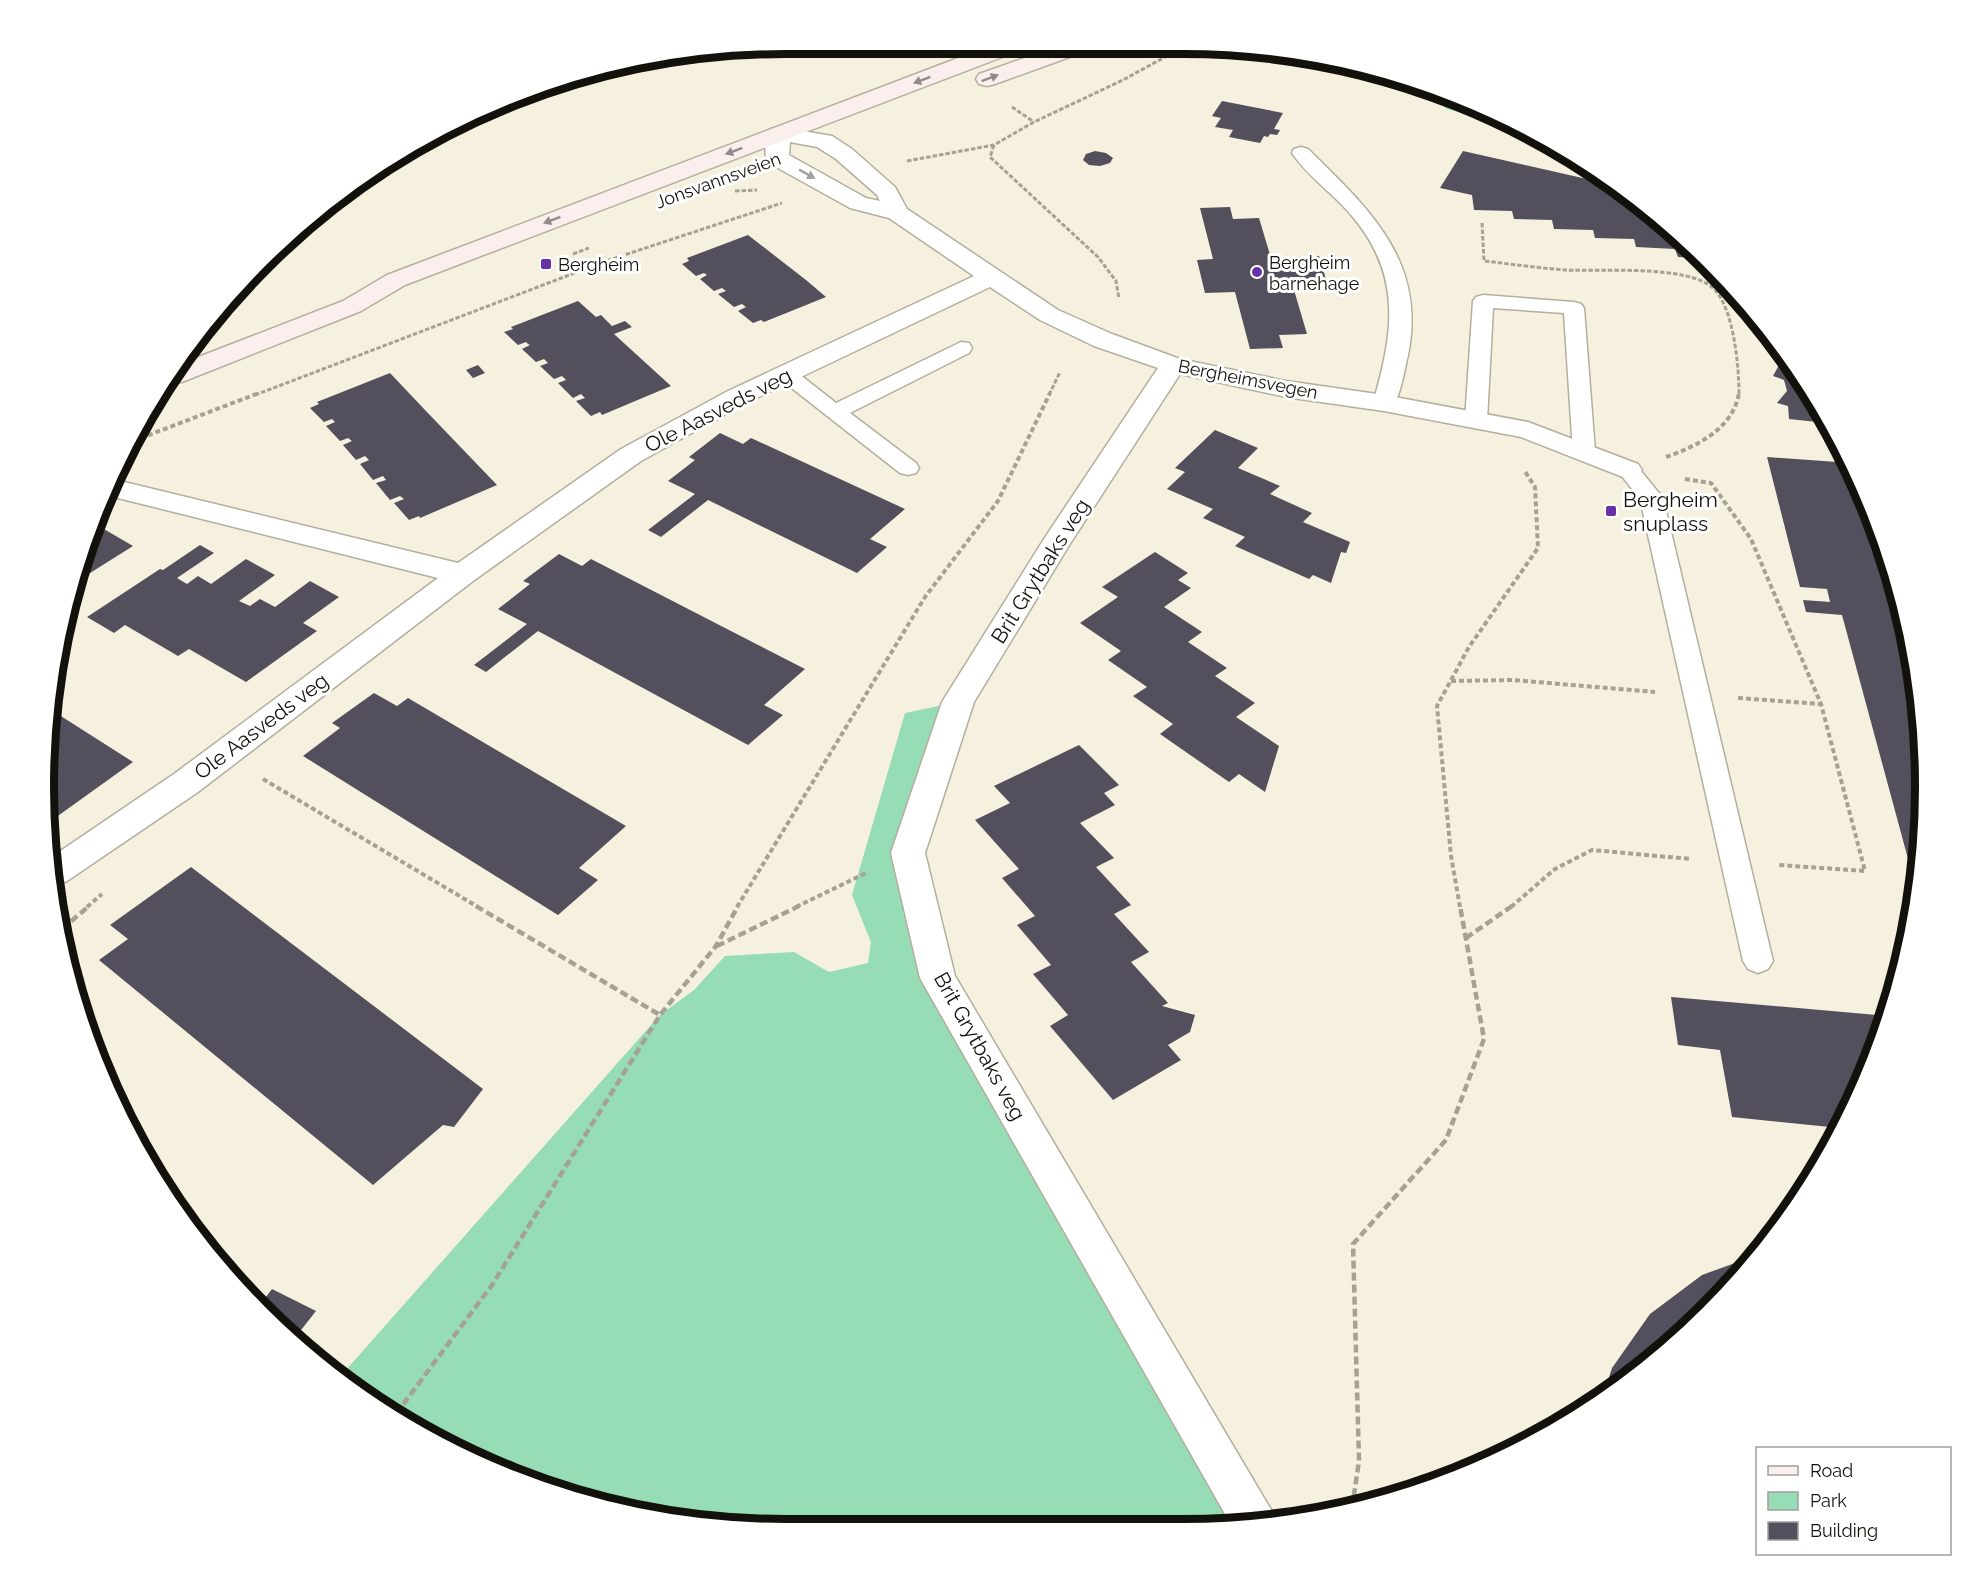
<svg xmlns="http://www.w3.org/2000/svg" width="1969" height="1573" font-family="Raleway,sans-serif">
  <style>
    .green { fill: #96dcb5 }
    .building { fill: #534f5d }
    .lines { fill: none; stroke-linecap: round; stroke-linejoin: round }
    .lane-casing { stroke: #b3ae9d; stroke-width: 3 }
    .street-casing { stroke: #b3ae9d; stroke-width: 3 }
    .secondary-casing { stroke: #b3ae9d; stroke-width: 3 }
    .path-far2 { stroke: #a5a193; stroke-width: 3; stroke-dasharray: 4.5 2; stroke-linecap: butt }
    .path-far1 { stroke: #a5a193; stroke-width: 4; stroke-dasharray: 5 3; stroke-linecap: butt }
    .path { stroke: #a5a193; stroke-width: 4.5; stroke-dasharray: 8 4; stroke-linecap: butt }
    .lane { fill: #fff; fill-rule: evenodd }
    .street { fill: #fff; fill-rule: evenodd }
    .secondary { fill: #fbefed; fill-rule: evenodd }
    .oneway { fill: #938b87 }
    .oneway2 { fill: #a1a09d }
    .poi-dot { fill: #6831a8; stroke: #fff; stroke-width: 2 }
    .labels { text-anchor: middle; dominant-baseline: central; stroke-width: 6; stroke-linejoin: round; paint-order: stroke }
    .far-street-label { font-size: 18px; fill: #13110b; stroke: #fff }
    .far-poi-label { font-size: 18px; fill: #13110b; stroke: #fff; text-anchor: start }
    .street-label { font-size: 21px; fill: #13110b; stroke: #fff }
    .poi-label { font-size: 21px; fill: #13110b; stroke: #fff; text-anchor: start }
    .rim { fill: none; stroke: #13110b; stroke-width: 8 }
  </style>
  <rect width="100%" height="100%" fill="#f6f1df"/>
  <path class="green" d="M1381,74L1467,100L1513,125L1447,109L1437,101L1384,78Z
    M958,702L908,853L938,978L1256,1524L1231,1528H738L595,1504L458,1453L338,1379L660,1015L694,990L725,956L794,952L829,972L868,963L871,942L852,895L905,713Z"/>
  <path class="building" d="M1222,101L1283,113L1274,129L1280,130L1277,135L1270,134L1268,137L1264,136L1260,143L1229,137L1233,130L1215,127L1221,118L1212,116Z
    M1095,151L1106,153L1113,158L1110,163L1100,166L1089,165L1083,160L1086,154Z
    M1463,151L1600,182L1604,175L1673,228L1701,258L1678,257L1675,249L1636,247L1634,239L1595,238L1593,230L1554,229L1552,220L1514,219L1512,211L1474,210L1472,195L1440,188Z
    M1230,207L1233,219L1259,218L1271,258L1319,256L1329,289L1294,290L1307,334L1279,335L1283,348L1250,349L1235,292L1205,293L1197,260L1213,259L1200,208Z
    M748,235L806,280L826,297L764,322L761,320L753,323L738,311L746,307L742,304L734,307L718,294L726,291L722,288L714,291L700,279L707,275L704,273L696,276L682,264L689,261L687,258Z
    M578,301L596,317L601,315L612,326L625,321L632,327L614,334L671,386L602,415L600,412L591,416L576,401L585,398L581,394L573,398L558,383L566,380L562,376L554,379L540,366L548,363L544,359L536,362L522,349L530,345L528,344L526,342L518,345L504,332L513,329L511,327Z
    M1775,339L1827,423L1789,419L1788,406L1777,403L1787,391L1784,380L1773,376L1779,365L1782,366L1779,353L1769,351Z
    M478,365L485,373L473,378L466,370Z
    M390,373L425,410L497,485L420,518L419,516L409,520L394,503L404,499L400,496L390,500L376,483L386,480L383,476L373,480L360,464L369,460L365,456L356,460L343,445L352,441L348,438L340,441L326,426L335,422L332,419L324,422L310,408L319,404L317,402Z
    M1215,430L1258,448L1238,468L1280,486L1270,494L1312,513L1303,522L1350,542L1346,553L1341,552L1331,583L1313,575L1309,579L1235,546L1245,537L1203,518L1213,509L1167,489L1185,472L1175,468Z
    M1832,431L1846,453L1836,452Z
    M720,433L743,444L751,438L905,509L870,539L887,547L857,573L708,500L661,537L648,530L695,494L668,481L695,460L689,457Z
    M1767,457L1851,463L1900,594L1924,738L1917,892L1842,615L1806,612L1803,600L1830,602L1827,589L1800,587Z
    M97,525L133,546L79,580L75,578Z
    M200,545L214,553L177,578L187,584L198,576L211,584L246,559L275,575L239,601L250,606L260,599L275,607L310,581L339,597L303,623L317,631L246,682L189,649L178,656L125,625L114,633L87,617L160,569L163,570Z
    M1155,552L1188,573L1178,580L1191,588L1164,607L1202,632L1188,642L1227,668L1215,676L1255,703L1236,717L1279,746L1265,792L1239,774L1229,782L1160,734L1173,724L1133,696L1147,687L1108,660L1121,651L1080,623L1118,597L1102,587Z
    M559,554L582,566L591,559L805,669L764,705L783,715L748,745L538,631L486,672L474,665L527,624L498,609L530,584L523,581Z
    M374,693L397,706L408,698L626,826L579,868L598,880L558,915L303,756L340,728L332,723Z
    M53,711L133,762L48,823L44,786Z
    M1079,745L1119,785L1104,793L1115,805L1080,823L1114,858L1096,867L1131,905L1114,914L1149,952L1131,962L1168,1003L1162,1006L1195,1015L1190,1032L1168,1045L1181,1060L1113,1100L1050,1026L1068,1015L1033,974L1051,965L1017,925L1035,916L1002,878L1019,869L975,820L1010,803L994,786Z
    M191,867L483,1089L454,1127L443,1125L373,1185L99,960L128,939L110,925Z
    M1671,997L1888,1016L1840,1128L1732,1117L1720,1050L1678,1045Z
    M1757,1255L1741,1276L1635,1376L1603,1396L1612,1368L1650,1314L1702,1275Z
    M272,1289L316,1311L294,1339L259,1306Z"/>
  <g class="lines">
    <g class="lane-casing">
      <path id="lane" d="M1301,147L1308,149C1369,209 1427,261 1408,355C1404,372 1401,394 1392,408L1384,410L1376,408L1373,403C1393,334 1403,276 1352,216C1334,194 1308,177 1292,153L1294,149Z
        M1483,295L1574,302L1581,304L1584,308L1595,452L1592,457L1584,459L1576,457L1573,452L1564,313L1493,308L1487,420L1484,425L1476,427L1468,425L1465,420L1473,301L1476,297Z
        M961,342L969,343L972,348L969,353L850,413L916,463L919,468L916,473L908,475L900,473L775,375L778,370L786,368L794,370L836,403Z
        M1628,463L1636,465L1663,498L1773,961L1768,969L1758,973L1748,969L1743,961L1640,499L1617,470L1620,465Z"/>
    </g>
    <g class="street-casing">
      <path id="street" d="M779,127L832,136L852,149L895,187L907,209L1058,310L1112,334L1180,359L1286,381L1384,395L1528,422L1638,464L1642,470L1638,476L1628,479L1521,437L1384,411L1286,397L1180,374L1068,547L974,702L925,853L955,976L1277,1520L1233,1528L920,978L891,853L942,702L1044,539L1158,368L1094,346L1040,320L990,287L746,403L641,461L473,581L198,792L67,881L56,885L53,856L174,774L438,578L110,496L116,480L458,563L621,449L728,391L974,276L889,218L850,208L769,163C763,155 765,137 771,129ZM790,142L817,147L836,159L877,195L880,201L866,198L789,155Z"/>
    </g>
    <g class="secondary-casing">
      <path id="secondary" d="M995,44H1025L1023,49L405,285L361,311L182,382L168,383L183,363L343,301L387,275Z
        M1062,45H1092L1089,50L995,84L987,86L979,84L976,79L979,74Z"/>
    </g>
    <path class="path-far2" d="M1307,55L1471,102
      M1012,107L1034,122
      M994,145L990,157L1098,257L1116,281L1119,299
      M907,161L994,145L1034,122L1123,80L1187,45
      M735,191L757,190
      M1482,223L1484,261C1511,264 1539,268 1566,270C1601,272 1689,264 1714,289C1734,309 1739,367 1739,395
      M573,254L589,248
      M255,395L606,261L782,203
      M1049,395L1060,372"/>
    <path class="path-far1" d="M133,441L259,393
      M1666,457C1697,446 1733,429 1739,393
      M1685,479L1711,483L1751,539L1821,704L1865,871L1779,865
      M1451,681L1513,680L1655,692
      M1738,698L1821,704
      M263,779L478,907
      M87,907L102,894
      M737,907L925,597L998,501L1050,393
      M796,907L866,873
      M1460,907L1451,856L1437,706L1469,647L1538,548L1535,487L1524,470
      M1511,907L1555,869L1592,850L1691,859"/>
    <path class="path" d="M476,906L660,1015
      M62,929L89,906
      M1466,938L1512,906
      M717,946L799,906
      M396,1414L492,1285L660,1015L716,946L738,906
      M1352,1508L1359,1461L1353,1244L1446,1140L1484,1039L1460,906"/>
    <use href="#lane" class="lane"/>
    <use href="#street" class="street"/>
    <use href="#secondary" class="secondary"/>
  </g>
  <defs><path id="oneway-solid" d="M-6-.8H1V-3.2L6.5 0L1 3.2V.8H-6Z" transform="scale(1.5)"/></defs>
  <g class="oneway">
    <use href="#oneway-solid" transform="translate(990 78) rotate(-21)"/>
    <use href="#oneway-solid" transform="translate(922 80) rotate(159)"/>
    <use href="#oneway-solid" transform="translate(734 151) rotate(159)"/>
    <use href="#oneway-solid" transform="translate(552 220) rotate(159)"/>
  </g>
  <use class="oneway2" href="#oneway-solid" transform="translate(807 174) rotate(29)"/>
  <g class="poi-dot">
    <rect x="540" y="258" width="12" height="12" rx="3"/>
    <circle cx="1257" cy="272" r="6"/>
    <rect x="1605" y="505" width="12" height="12" rx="3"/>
  </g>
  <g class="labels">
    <g class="far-street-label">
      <text transform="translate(718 180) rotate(-20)">Jonsvannsveien</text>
      <text transform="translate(1248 379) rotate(11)">Bergheimsvegen</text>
    </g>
    <g class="far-poi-label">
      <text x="1269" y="262">Bergheim<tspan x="1269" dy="21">barnehage</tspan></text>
      <text x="558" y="264">Bergheim</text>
    </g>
    <g class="street-label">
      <text transform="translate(718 410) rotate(-27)">Ole Aasveds veg</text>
      <text transform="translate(1040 571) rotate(-58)">Brit Grytbaks veg</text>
      <text transform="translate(261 726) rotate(-37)">Ole Aasveds veg</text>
      <text transform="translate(980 1046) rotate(61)">Brit Grytbaks veg</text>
    </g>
    <g class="poi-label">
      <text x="1623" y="499">Bergheim<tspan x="1623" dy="24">snuplass</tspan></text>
    </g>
  </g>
  <path d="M0 0H1969V1573H0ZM786 54H1183A732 732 0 0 1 1915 786V787A732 732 0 0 1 1183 1519H786A732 732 0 0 1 54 787V786A732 732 0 0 1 786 54Z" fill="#fff" fill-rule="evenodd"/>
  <path class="rim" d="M786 54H1183A732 732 0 0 1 1915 786V787A732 732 0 0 1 1183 1519H786A732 732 0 0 1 54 787V786A732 732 0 0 1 786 54Z"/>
  <rect x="1756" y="1447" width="195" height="108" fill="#ffffff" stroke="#a1a09d" stroke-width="1.5"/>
  <rect x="1768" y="1466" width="30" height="9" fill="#fbefed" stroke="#a1a09d" stroke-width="1.5"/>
  <text x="1810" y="1477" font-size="18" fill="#13110b">Road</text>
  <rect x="1768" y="1492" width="30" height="18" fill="#96dcb5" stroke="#a1a09d" stroke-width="1.5"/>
  <text x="1810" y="1507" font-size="18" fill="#13110b">Park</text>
  <rect x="1768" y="1522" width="30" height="18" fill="#534f5d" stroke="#a1a09d" stroke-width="1.5"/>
  <text x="1810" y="1537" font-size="18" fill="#13110b">Building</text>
</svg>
